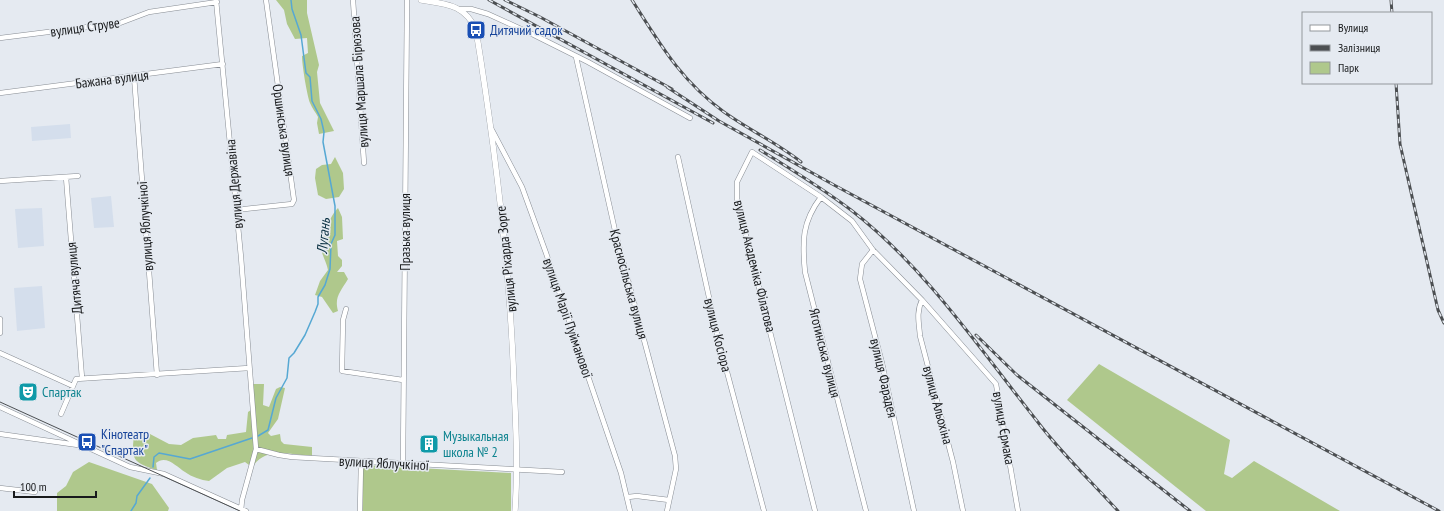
<svg xmlns="http://www.w3.org/2000/svg" width="1444" height="511" font-family="'PT Sans Narrow',sans-serif">
  <style>
    .built { fill: #d4deec }
    .green { fill: #afc88c }
    .lines { fill: none; stroke-linecap: round; stroke-linejoin: round }
    .stream { stroke: #56a8d3; stroke-width: 1.5 }
    .minor-casing { stroke: #878c93; stroke-width: 5.5 }
    .tertiary-casing { stroke: #878c93; stroke-width: 6 }
    .minor { stroke: #fff; stroke-width: 4.5 }
    .tertiary { stroke: #fff; stroke-width: 5.5 }
    .tram { stroke: #4c4f52; stroke-width: 1 }
    .rail-casing { stroke: #4c4f52; stroke-width: 3 }
    .rail { stroke: #e5eaf1; stroke-width: 1.5; stroke-dasharray: 4.5; stroke-linecap: butt }
    .labels { text-anchor: middle; dominant-baseline: central; stroke-width: 3; stroke-linejoin: round; paint-order: stroke }
    .street-label { font-size: 14px; fill: #181a1c; stroke: #e5eaf1 }
    .transit-label { font-size: 14px; fill: #164399; stroke: #e5eaf1; text-anchor: start }
    .culture-label { font-size: 14px; fill: #0d838f; stroke: #e5eaf1; text-anchor: start }
    .water-label { font-size: 15px; font-style: italic; fill: #0a3042; stroke: #e5eaf1 }
  </style>
  <rect width="100%" height="100%" fill="#e5eaf1"/>
  <path class="built" d="M70,124L71,138L32,141L31,127Z
    M111,196L114,227L94,228L91,198Z
    M42,208L44,246L18,248L15,209Z
    M42,286L45,328L17,331L14,288Z"/>
  <path class="green" d="M276,0H307V13L319,65L317,72L320,103L334,131L319,134L317,123L318,117C316,113 312,108 310,103C307,95 302,65 302,56L308,53L307,38L295,39L287,24L284,10Z
    M335,157L343,173L344,189L339,197L326,199L318,195L315,178L316,169L322,165L331,164Z
    M338,208L342,217L343,239L337,241L338,256L342,260V266L337,272H344L348,279C341,291 334,297 338,311L333,313L322,297L315,295L320,281L328,270C327,264 323,257 322,252C321,239 329,217 338,208Z
    M1099,364L1230,440L1224,474L1232,478L1254,461L1340,511H1206L1067,400Z
    M251,384H264L263,405L269,407L276,389L280,387L285,388L278,419L268,433L271,436L280,434L281,441L284,444L312,447V456C293,455 266,447 254,465H249L245,462L227,468L209,481C201,480 192,477 185,472C177,467 166,454 156,463L157,470C133,462 131,460 134,436L150,434L169,444L181,445L193,438L216,435L218,439H226L227,435L246,432L248,412L251,410Z
    M89,462L152,484L169,508L168,511H57V493L66,486L73,472Z
    M363,465L511,473V511H362Z"/>
  <g class="lines">
    <path class="stream" d="M258,436L268,430L276,398L287,378L289,358L294,353L305,335L315,312L318,304V297L325,285L330,269L331,244L335,235V206L323,142L324,132L321,119L312,101L310,77L306,73L301,35L292,9L291,0
      M153,467L154,457L159,453L190,459L252,438
      M131,511L136,503L137,496L150,478"/>
    <g class="minor-casing">
      <path id="minor" d="M216,0L241,257L256,449L242,500L241,511
        M353,0L364,163
        M459,9H471L488,14L532,34L588,62L690,118
        M0,38L120,23L149,12L217,2
        M576,57L616,235L675,456L676,469L667,511
        M134,76L157,375
        M0,93L223,64
        M492,130L522,187L546,253L621,473L630,511
        M678,157L718,338L764,511
        M66,177L82,378
        M0,181L78,176
        M821,197C802,222 802,241 805,272L866,511
        M236,210L292,204L294,200L266,0
        M873,250L862,264L860,279L882,363L914,511
        M922,300C916,312 919,323 920,336L953,462L963,511
        M346,309L343,320L342,371L403,380
        M0,319V333
        M0,353L73,386
        M0,407L130,467L164,474L246,511
        M61,414L76,379L249,368
        M0,434L78,445
        M256,449L279,455L292,457L562,472
        M403,464L407,0
        M0,488L35,492
        M628,497L637,496L669,500
        M360,511L361,462
        M815,511L737,200V182L752,152L821,197L852,221L873,250L922,300L996,384L1018,511"/>
    </g>
    <g class="tertiary-casing">
      <path id="tertiary" d="M421,0C445,4 465,4 476,30C495,147 510,265 514,384C516,427 518,469 515,511"/>
    </g>
    <use href="#minor" class="minor"/>
    <use href="#tertiary" class="tertiary"/>
    <path class="tram" d="M0,402L240,511"/>
    <g class="rail-casing">
      <path id="rail" d="M489,0L713,123
        M505,0L540,17L672,89
        M632,0C660,44 681,81 724,112C749,130 777,143 801,162
        M1391,0L1392,13
        M1396,83L1400,144L1438,310L1444,323
        M667,87L719,121L834,185L1439,511
        M760,150C791,169 822,188 851,210C926,268 979,348 1037,421C1061,453 1091,481 1118,511
        M976,335L1017,375L1190,511"/>
    </g>
    <use href="#rail" class="rail"/>
  </g>
  <defs>
    <g id="bus-square" transform="scale(1)"><rect x="-9" y="-9" width="18" height="18" rx="4" fill="#1a4fb4" stroke="#e5eaf1"/><path d="M-5-6H5V4H4V6H2V4H-2V6H-4V4H-5ZM-3.5-4V0h7V-4ZM-3.5 1.2v1.5H-2V1.2ZM2 1.2v1.5H3.5V1.2Z" fill="#fff"/></g>
    <g id="theatre-square" transform="scale(1)"><rect x="-9" y="-9" width="18" height="18" rx="4" fill="#0f9aa8" stroke="#e5eaf1"/><path d="M-5-5.5Q0-4 5-5.5V0Q5 5 0 6Q-5 5-5 0ZM-3.3-2.5H-1v1.5H-3.3ZM1-2.5H3.3v1.5H1ZM-2.8 1Q0 5.5 2.8 1Z" fill="#fff"/></g>
    <g id="building-square" transform="scale(1)"><rect x="-9" y="-9" width="18" height="18" rx="4" fill="#0f9aa8" stroke="#e5eaf1"/><path d="M-4-6H4V6H1V3H-1V6H-4ZM-2.5-4.3h1.7v1.8h-1.7ZM.8-4.3h1.7v1.8H.8ZM-2.5-1h1.7V.8h-1.7ZM.8-1h1.7V.8H.8Z" fill="#fff"/></g>
  </defs>
  <g fill-rule="evenodd">
    <use href="#bus-square" x="476" y="30"/>
    <use href="#theatre-square" x="28" y="392"/>
    <use href="#bus-square" x="87" y="442"/>
    <use href="#building-square" x="429" y="444"/>
  </g>
  <g class="labels">
    <g class="street-label">
      <text transform="translate(85 27) rotate(-8)">вулиця Струве</text>
      <text transform="translate(112 79) rotate(-7)">Бажана вулиця</text>
      <text transform="translate(359 82) rotate(-94)">вулиця Маршала Бірюзова</text>
      <text transform="translate(284 130) rotate(82)">Оршинська вулиця</text>
      <text transform="translate(234 184) rotate(-95)">вулиця Державіна</text>
      <text transform="translate(145 226) rotate(-94)">вулиця Яблучкіної</text>
      <text transform="translate(405 232) rotate(-90)">Празька вулиця</text>
      <text transform="translate(506 259) rotate(-96)">вулиця Ріхарда Зорге</text>
      <text transform="translate(755 266) rotate(76)">вулиця Академіка Філатова</text>
      <text transform="translate(74 278) rotate(-95)">Дитяча вулиця</text>
      <text transform="translate(629 284) rotate(75)">Красносільська вулиця</text>
      <text transform="translate(568 318) rotate(71)">вулиця Марії Пуйманової</text>
      <text transform="translate(718 335) rotate(76)">вулиця Косіора</text>
      <text transform="translate(825 353) rotate(76)">Яготинська вулиця</text>
      <text transform="translate(884 378) rotate(77)">вулиця Фарадея</text>
      <text transform="translate(938 405) rotate(75)">вулиця Альохіна</text>
      <text transform="translate(1004 428) rotate(80)">вулиця Єрмака</text>
      <text transform="translate(384 463) rotate(3)">вулиця Яблучкіної</text>
    </g>
    <g class="transit-label">
      <text x="490" y="30">Дитячий садок</text>
      <text x="101" y="434">Кінотеатр<tspan x="101" dy="16">"Спартак"</tspan></text>
    </g>
    <g class="culture-label">
      <text x="42" y="392">Спартак</text>
      <text x="443" y="436">Музыкальная<tspan x="443" dy="16">школа № 2</tspan></text>
    </g>
    <g class="water-label">
      <text transform="translate(323 236) rotate(-85)">Лугань</text>
    </g>
  </g>
  <rect x="1302" y="12" width="130" height="72" fill="#e5eaf1" stroke="#93979c"/>
  <rect x="1310" y="25" width="20" height="6" fill="#ffffff" stroke="#93979c"/>
  <text x="1338" y="32" font-size="12" fill="#181a1c">Вулиця</text>
  <rect x="1310" y="45" width="20" height="6" fill="#4c4f52" stroke="#93979c"/>
  <text x="1338" y="52" font-size="12" fill="#181a1c">Залізниця</text>
  <rect x="1310" y="62" width="20" height="12" fill="#afc88c" stroke="#93979c"/>
  <text x="1338" y="72" font-size="12" fill="#181a1c">Парк</text>
  <path d="M14 491v6h82v-6" fill="none" stroke="#181a1c" stroke-width="2"/>
  <text x="20" y="491" font-size="12" fill="#181a1c" stroke="#e5eaf1" stroke-width="3" paint-order="stroke">100 m</text>
</svg>
